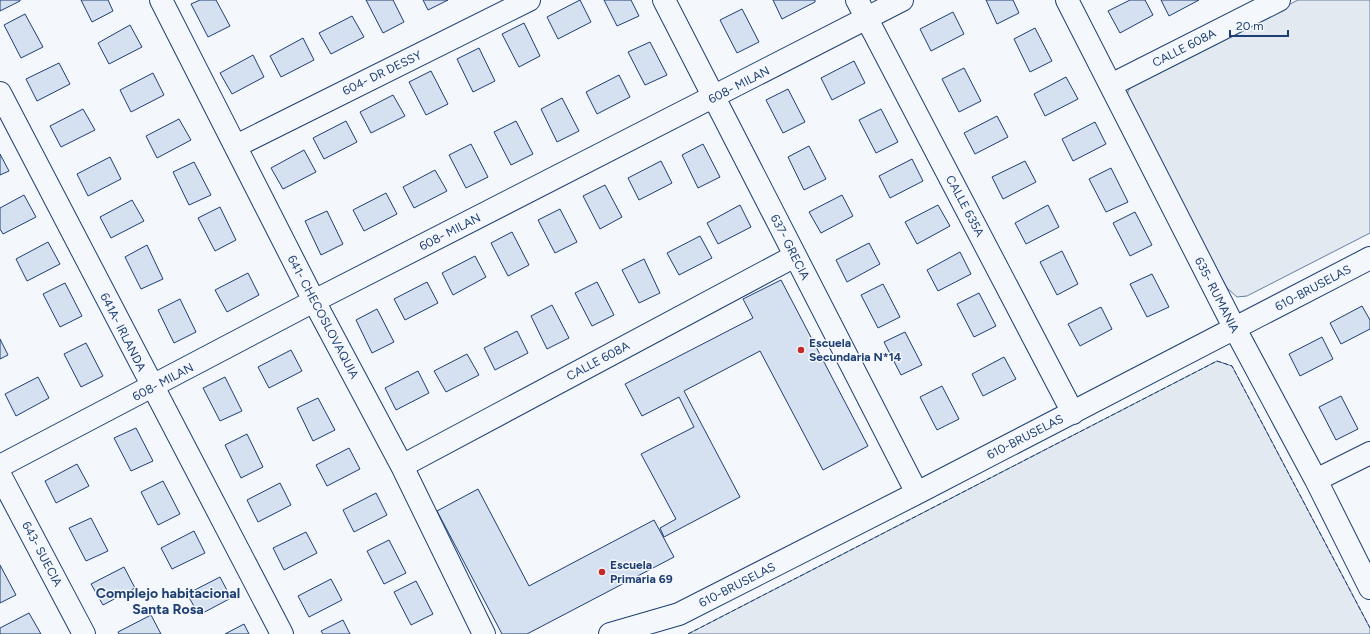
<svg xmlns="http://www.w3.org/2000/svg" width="1370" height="634" font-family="Figtree,sans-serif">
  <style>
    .green { fill: #e3e9f0; stroke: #687fa3 }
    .building { fill: #d5e0f0; stroke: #1d3f73 }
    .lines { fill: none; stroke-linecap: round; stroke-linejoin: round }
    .minor-casing { stroke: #1d3f73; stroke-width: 24 }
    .minor { stroke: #f4f7fb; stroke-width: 22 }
    .fence { stroke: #1d3f73; stroke-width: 1; stroke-dasharray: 5 2; stroke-linecap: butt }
    .poi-dot { fill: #c62828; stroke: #f4f7fb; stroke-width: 1.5 }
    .labels { text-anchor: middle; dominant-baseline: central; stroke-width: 3; stroke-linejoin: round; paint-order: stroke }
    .street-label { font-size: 12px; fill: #1d3f73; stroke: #f4f7fb }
    .poi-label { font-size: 12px; font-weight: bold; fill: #1d3f73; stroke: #f4f7fb; text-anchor: start }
    .quarter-label { font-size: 14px; font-weight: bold; fill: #1d3f73; stroke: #f4f7fb }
  </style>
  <rect width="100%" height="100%" fill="#f4f7fb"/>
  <path class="green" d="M1298,0H1370V233L1247,296L1237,297L1227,288L1127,102L1128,91L1136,81Z
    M1217,361L1232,366L1370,628V634H688Z"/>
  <path class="building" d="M0,0H20V1L0,11Z
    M81,0H108L113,11L92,22Z
    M200,0H216L230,26L208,37L191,4Z
    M366,0H393L404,22L383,33Z
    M423,0H448L428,10Z
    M580,0L591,22L558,39L547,17Z
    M604,0H631L639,16L617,26Z
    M773,0H815V2L782,19Z
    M986,0H1013L1019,13L997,24Z
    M1130,0H1145L1153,15L1120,33L1108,11Z
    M1161,0H1199L1169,16Z
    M742,9L759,42L737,53L720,20Z
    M953,12L964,34L931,51L920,29Z
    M25,14L43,47L21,58L4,25Z
    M352,16L364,37L331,54L319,33Z
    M524,23L540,56L519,67L502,34Z
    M130,25L142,47L109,64L98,43Z
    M1035,28L1052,61L1030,72L1014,39Z
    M303,38L314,60L281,77L270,56Z
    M650,42L667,75L645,85L628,52Z
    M479,48L495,81L473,92L457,59Z
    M253,55L264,77L232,94L220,73Z
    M854,61L865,83L832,100L821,78Z
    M59,63L70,84L37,101L26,79Z
    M964,68L981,101L959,112L942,79Z
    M431,71L448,104L426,115L409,82Z
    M153,73L164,95L131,112L120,90Z
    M619,75L630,97L597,114L586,92Z
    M1066,77L1078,99L1045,116L1034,94Z
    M788,89L805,122L783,133L766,100Z
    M393,95L405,116L371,133L360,112Z
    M562,98L579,131L557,142L541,109Z
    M83,109L95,130L61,147L50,126Z
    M881,109L898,142L876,153L859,120Z
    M997,116L1008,137L975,154L964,133Z
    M179,119L191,140L157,158L146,136Z
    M346,121L357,142L324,159L313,138Z
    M516,121L533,154L511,165L494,132Z
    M1095,122L1106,144L1073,161L1062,139Z
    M471,144L488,177L466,188L449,155Z
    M703,144L720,177L698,188L682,155Z
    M809,146L826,179L804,190L788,157Z
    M304,150L316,172L283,189L271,168Z
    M0,154L9,171L0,175Z
    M110,157L121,179L88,196L77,174Z
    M912,159L923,181L890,198L879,176Z
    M661,161L672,183L639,200L628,178Z
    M1025,161L1036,182L1003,199L992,177Z
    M194,162L211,195L189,205L173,172Z
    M1111,168L1128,202L1106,212L1089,179Z
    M435,170L447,191L414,208L403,187Z
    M605,185L622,217L600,229L583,196Z
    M386,193L397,214L364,231L353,210Z
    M24,195L36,217L3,234L0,229V208Z
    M842,195L853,216L821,233L809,212Z
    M132,200L144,221L111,238L100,217Z
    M740,205L751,227L718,244L707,223Z
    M938,205L950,226L917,244L905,222Z
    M1048,205L1059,227L1026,244L1015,223Z
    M220,207L236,240L215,251L198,218Z
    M560,209L577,242L555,253L538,220Z
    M327,211L343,244L321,255L305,221Z
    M1135,212L1152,245L1130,256L1113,223Z
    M512,232L529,265L508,276L491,243Z
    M700,236L712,258L679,275L667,253Z
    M48,242L60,264L27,281L16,259Z
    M869,243L880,264L847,282L836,260Z
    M147,245L163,279L141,289L125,257Z
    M1062,251L1078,284L1057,295L1040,262Z
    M960,252L971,274L938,291L927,270Z
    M475,256L486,277L453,295L442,273Z
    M644,259L660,293L639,303L622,270Z
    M248,273L259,295L227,312L215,290Z
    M1152,274L1169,307L1147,317L1130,284Z
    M781,280L868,446L823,470L760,351L684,391L740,497L664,537L660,528L676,519L641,454L694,427L679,397L642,416L625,384L753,318L743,299Z
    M427,282L438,303L405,320L394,299Z
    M597,282L614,315L592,326L575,293Z
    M65,283L82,316L60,327L43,294Z
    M883,284L900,317L878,328L861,295Z
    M979,293L996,326L974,337L957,304Z
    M180,299L196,332L174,343L158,310Z
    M552,305L569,338L547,349L531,316Z
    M1362,306L1370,320V329L1341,344L1330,323Z
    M1101,307L1112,329L1080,346L1068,324Z
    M377,309L394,342L372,353L356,320Z
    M517,331L528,353L495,370L484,348Z
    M905,332L922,365L901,375L884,342Z
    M1322,337L1333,359L1300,376L1289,354Z
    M0,339L8,355L0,359Z
    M86,343L103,376L81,387L64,354Z
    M291,350L302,371L269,388L258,367Z
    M467,354L479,375L446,392L434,371Z
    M1004,357L1016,379L983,396L972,374Z
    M418,371L429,393L396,410L385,388Z
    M38,377L49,398L16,416L5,394Z
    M225,377L242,411L220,421L203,388Z
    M942,386L959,419L937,430L920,397Z
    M1341,396L1358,429L1336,440L1319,407Z
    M318,398L335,430L313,441L297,408Z
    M136,428L153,461L131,471L114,438Z
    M247,434L263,467L241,478L225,445Z
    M349,448L360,469L327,486L316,465Z
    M77,464L89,486L56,503L45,481Z
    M163,481L180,514L158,525L141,492Z
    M280,483L291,505L258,522L247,500Z
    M478,489L529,586L654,520L674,557L527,634H502L437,511Z
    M376,493L387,515L354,532L343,510Z
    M91,518L108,551L86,561L69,528Z
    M194,531L205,553L172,569L161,548Z
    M306,532L317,553L284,570L273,548Z
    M389,540L406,573L384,584L367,551Z
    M0,565L16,595L0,603Z
    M124,567L135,588L103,605L91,584Z
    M220,577L231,598L199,615L187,594Z
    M331,579L342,600L309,617L298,596Z
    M416,581L433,614L411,625L394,592Z
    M29,613L41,634H0V628Z
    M151,615L161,634H119L118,632Z
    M343,620L350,634H323L321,631Z
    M244,624L249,634H225Z"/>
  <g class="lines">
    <g class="minor-casing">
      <path id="minor" d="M161,0L314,301L402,466L484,634
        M664,0L917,493
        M857,0L1073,413
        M1067,0L1235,329L1316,480L1370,588
        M1111,85L1279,0
        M0,93L282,634
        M236,146L529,0
        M0,466L314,301L902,0
        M402,466L795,256
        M0,475L84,634
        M1316,480L1370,453
        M610,634L679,614L917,493L1370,258"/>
    </g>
    <use href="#minor" class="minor"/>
    <path class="fence" d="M688,634L1217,361L1232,366L1370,628"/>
  </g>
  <g class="poi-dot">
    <circle cx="801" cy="350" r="4"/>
    <circle cx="602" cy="572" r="4"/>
  </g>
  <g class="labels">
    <g class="street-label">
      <text transform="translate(1184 48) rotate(-27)">CALLE 608A</text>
      <text transform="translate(382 73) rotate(-26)">604- DR DESSY</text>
      <text transform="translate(739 85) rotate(-27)">608- MILAN</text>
      <text transform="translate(965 206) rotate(62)">CALLE 635A</text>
      <text transform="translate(450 232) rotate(-27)">608- MILAN</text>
      <text transform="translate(790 247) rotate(63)">637- GRECIA</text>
      <text transform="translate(1313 288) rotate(-28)">610-BRUSELAS</text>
      <text transform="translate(1217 295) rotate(63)">635- RUMANIA</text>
      <text transform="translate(323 317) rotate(62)">641- CHECOSLOVAQUIA</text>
      <text transform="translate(123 332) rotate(63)">641A- IRLANDA</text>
      <text transform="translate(598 361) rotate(-28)">CALLE 608A</text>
      <text transform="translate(163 382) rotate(-28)">608- MILAN</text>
      <text transform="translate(1025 437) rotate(-27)">610-BRUSELAS</text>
      <text transform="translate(42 554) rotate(62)">643- SUECIA</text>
      <text transform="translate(737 585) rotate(-27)">610-BRUSELAS</text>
    </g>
    <g class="poi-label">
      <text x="809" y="343">Escuela<tspan x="809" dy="14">Secundaria N*14</tspan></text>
      <text x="610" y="565">Escuela<tspan x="610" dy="14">Primaria 69</tspan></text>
    </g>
    <g class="quarter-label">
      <text x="168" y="593">Complejo habitacional<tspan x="168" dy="16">Santa Rosa</tspan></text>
    </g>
  </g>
  <path d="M1230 30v6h58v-6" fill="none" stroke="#1d3f73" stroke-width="2"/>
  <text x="1236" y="30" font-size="12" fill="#1d3f73" stroke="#f4f7fb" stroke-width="3" paint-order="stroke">20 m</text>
</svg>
